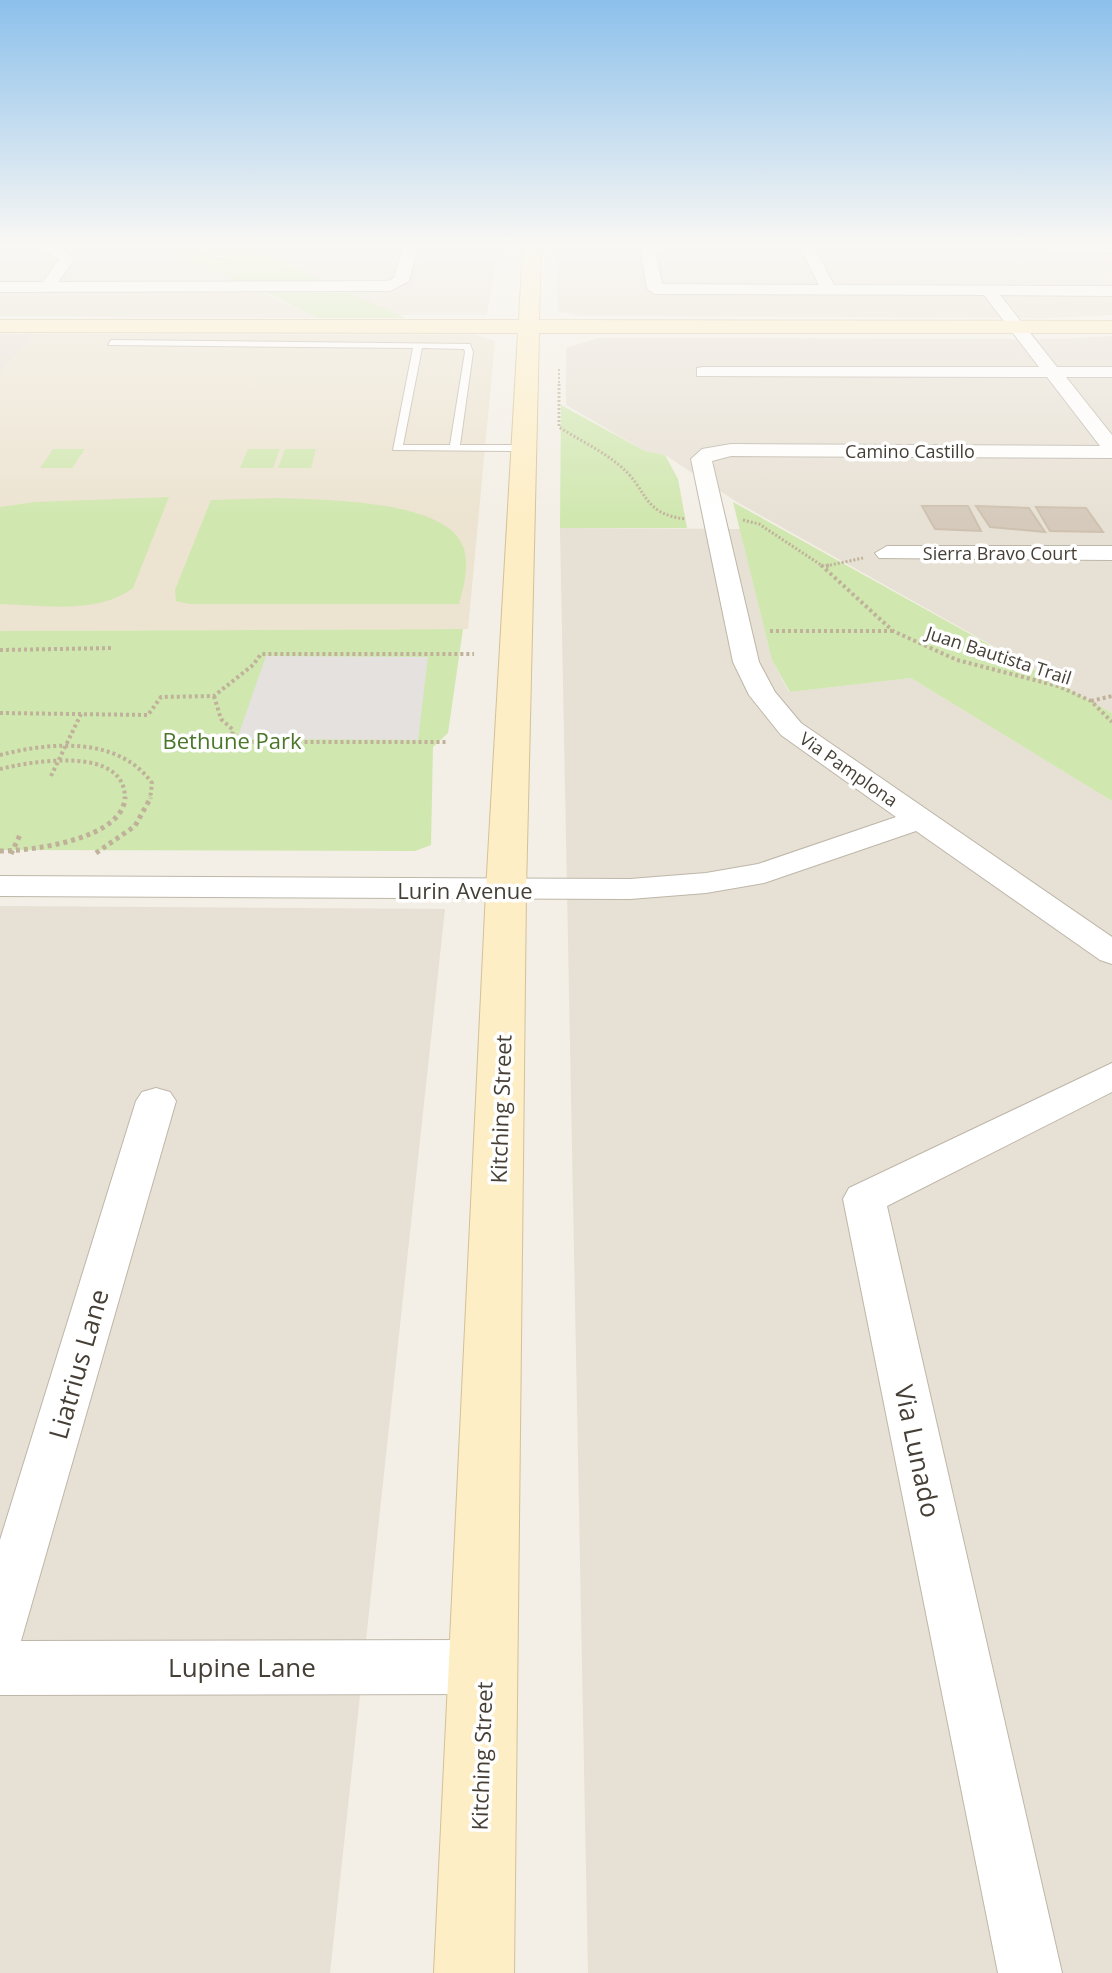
<svg xmlns="http://www.w3.org/2000/svg" width="1112" height="1973" font-family="'Open Sans',sans-serif">
  <style>
    .residential { fill: #e7e0d4 }
    .education { fill: #ece3d0 }
    .green { fill: #d0e7af }
    .parking { fill: #e4e1de }
    .building { fill: #d5cabc; stroke: #cfc1af; stroke-width: 2 }
    .lines { fill: none; stroke-linecap: round; stroke-linejoin: round }
    .lane-casing { stroke: #beb6a9; stroke-width: 2 }
    .street-casing { stroke: #beb6a9; stroke-width: 2 }
    .secondary-casing { stroke: #d3c197; stroke-width: 2 }
    .path-far3 { stroke: #c0b19a; stroke-width: 2; stroke-dasharray: 2 2; stroke-linecap: butt }
    .path-far2 { stroke: #c0b19a; stroke-width: 3; stroke-dasharray: 2 2; stroke-linecap: butt }
    .path-far1 { stroke: #c0b19a; stroke-width: 4; stroke-dasharray: 3 3; stroke-linecap: butt }
    .path { stroke: #c0b19a; stroke-width: 5; stroke-dasharray: 4 4; stroke-linecap: butt }
    .lane { fill: #fff; fill-rule: evenodd }
    .street { fill: #fff; fill-rule: evenodd }
    .secondary { fill: #feeec5; fill-rule: evenodd }
    .labels { text-anchor: middle; dominant-baseline: central; stroke-width: 7; stroke-linejoin: round; paint-order: stroke }
    .far-street-label { font-size: 18px; fill: #463f36; stroke: #fff }
    .park-label { font-size: 22px; fill: #4a7729; stroke: #fff }
    .street-label { font-size: 22px; fill: #463f36; stroke: #fff }
    .near-street-label { font-size: 26px; fill: #463f36; stroke: #fff }
  </style>
  <rect width="100%" height="100%" fill="#f3efe6"/>
  <path class="residential" d="M0,245H161L318,318L0,316Z
    M242,245H499L487,315H399Z
    M557,245H1112V315L1049,318L579,316L558,311Z
    M0,334H34L0,373Z
    M1112,336V713L737,502L665,455L645,451L566,405V348L598,338L1064,339Z
    M560,528L740,529L772,660L789,692L911,678L1112,801V1973H588Z
    M0,906L445,909L330,1973H0Z"/>
  <path class="education" d="M34,334L476,335L495,341L468,629L0,631V373Z"/>
  <path class="green" d="M161,245H242L328,283H241Z
    M265,292L349,293L406,318H318Z
    M561,405L645,451L665,455L678,479L687,528H560Z
    M53,449H85L72,468H40Z
    M248,449H280L273,468H240Z
    M285,449H316L311,468H278Z
    M169,497L133,588C97,615 43,605 0,604V507L35,502Z
    M276,498C318,500 449,498 464,549C469,568 464,585 459,604H190L176,601L175,590L211,500Z
    M733,502L1112,713V801L911,678L790,692L772,660Z
    M463,629L448,733L433,747L431,845L415,851L0,850V631Z"/>
  <path class="parking" d="M266,656L428,657L418,740L237,739Z"/>
  <path class="building" d="M922,506H968L981,531L935,529Z
    M976,506L1029,508L1045,532L990,527Z
    M1036,507L1086,508L1103,532L1050,531Z"/>
  <g class="lines">
    <g class="lane-casing">
      <path id="lane" d="M111,340L470,344L473,352L460,445H524L529,448L524,451L393,450L413,348L108,345ZM422,348L464,349L465,352L450,445H403Z"/>
    </g>
    <g class="street-casing">
      <path id="street" d="M34,245H52L75,258L58,282L388,281L394,278L404,245H418L409,281L390,291L0,292V282H43L59,259Z
        M640,245H654L662,284L819,285L799,245H813L834,285L1112,286V296L1000,295L1057,367H1112V377H1066L1112,435V458L731,456L712,461L759,662L775,692L801,723L1112,937V964L1100,960L916,831L764,883L706,893L630,899L0,896V876L630,879L706,873L758,864L896,817L781,735L749,695L733,662L691,459L702,449L731,444L1100,446L1047,377L697,376V368L703,367H1039L984,295L655,294L647,289Z
        M1029,245H1112V253L1036,249Z
        M887,546H1112V560L879,558L875,553Z
        M1112,1063V1092L887,1206L1062,1973H998L843,1199L849,1188Z
        M156,1088L170,1092L176,1101L21,1641L484,1640L504,1648L512,1667L504,1686L484,1694L0,1695V1540L136,1101L142,1092Z"/>
    </g>
    <g class="secondary-casing">
      <path id="secondary" d="M523,245H541L539,320L1112,321V333H539L526,891L514,1973H434L486,891L518,333L0,332V320H519Z"/>
    </g>
    <path class="path-far3" d="M179,245L230,263
      M559,369V386"/>
    <path class="path-far2" d="M559,384V427C579,440 601,450 619,465C649,489 640,513 685,519
      M743,520L759,524L824,567
      M826,566L863,558"/>
    <path class="path-far1" d="M821,565L893,631L957,660L1058,686L1091,701L1112,722
      M826,566L831,565
      M770,631H892
      M0,650L114,648
      M214,696L221,719L233,730L231,742H446
      M1091,701L1112,696
      M0,713L148,715L161,697L214,696L253,665L261,654H474
      M0,755C51,742 118,736 152,783L150,799
      M0,769C33,761 126,745 125,799
      M51,776L81,714"/>
    <path class="path" d="M0,851C32,851 124,839 125,797
      M96,853L135,826L151,797
      M11,854L20,835"/>
    <use href="#lane" class="lane"/>
    <use href="#street" class="street"/>
    <use href="#secondary" class="secondary"/>
  </g>
  <linearGradient id="sky" x2="0" y2="1"><stop stop-color="#8cc0eb"/><stop offset="0.47" stop-color="#faf8f4"/><stop offset="1" stop-color="#faf8f4" stop-opacity="0"/></linearGradient>
  <rect width="1112" height="521" fill="url(#sky)"/>
  <g class="labels">
    <g class="far-street-label">
      <text x="910" y="451">Camino Castillo</text>
      <text x="1000" y="553">Sierra Bravo Court</text>
      <text transform="translate(999 655) rotate(18)">Juan Bautista Trail</text>
      <text transform="translate(849 769) rotate(35)">Via Pamplona</text>
    </g>
    <g class="park-label">
      <text x="232" y="740">Bethune Park</text>
    </g>
    <g class="street-label">
      <text x="465" y="890">Lurin Avenue</text>
      <text transform="translate(500 1109) rotate(-88)">Kitching Street</text>
      <text transform="translate(481 1756) rotate(-88)">Kitching Street</text>
    </g>
    <g class="near-street-label">
      <text transform="translate(78 1364) rotate(-74)">Liatrius Lane</text>
      <text transform="translate(918 1451) rotate(78)">Via Lunado</text>
      <text x="242" y="1667">Lupine Lane</text>
    </g>
  </g>
</svg>
